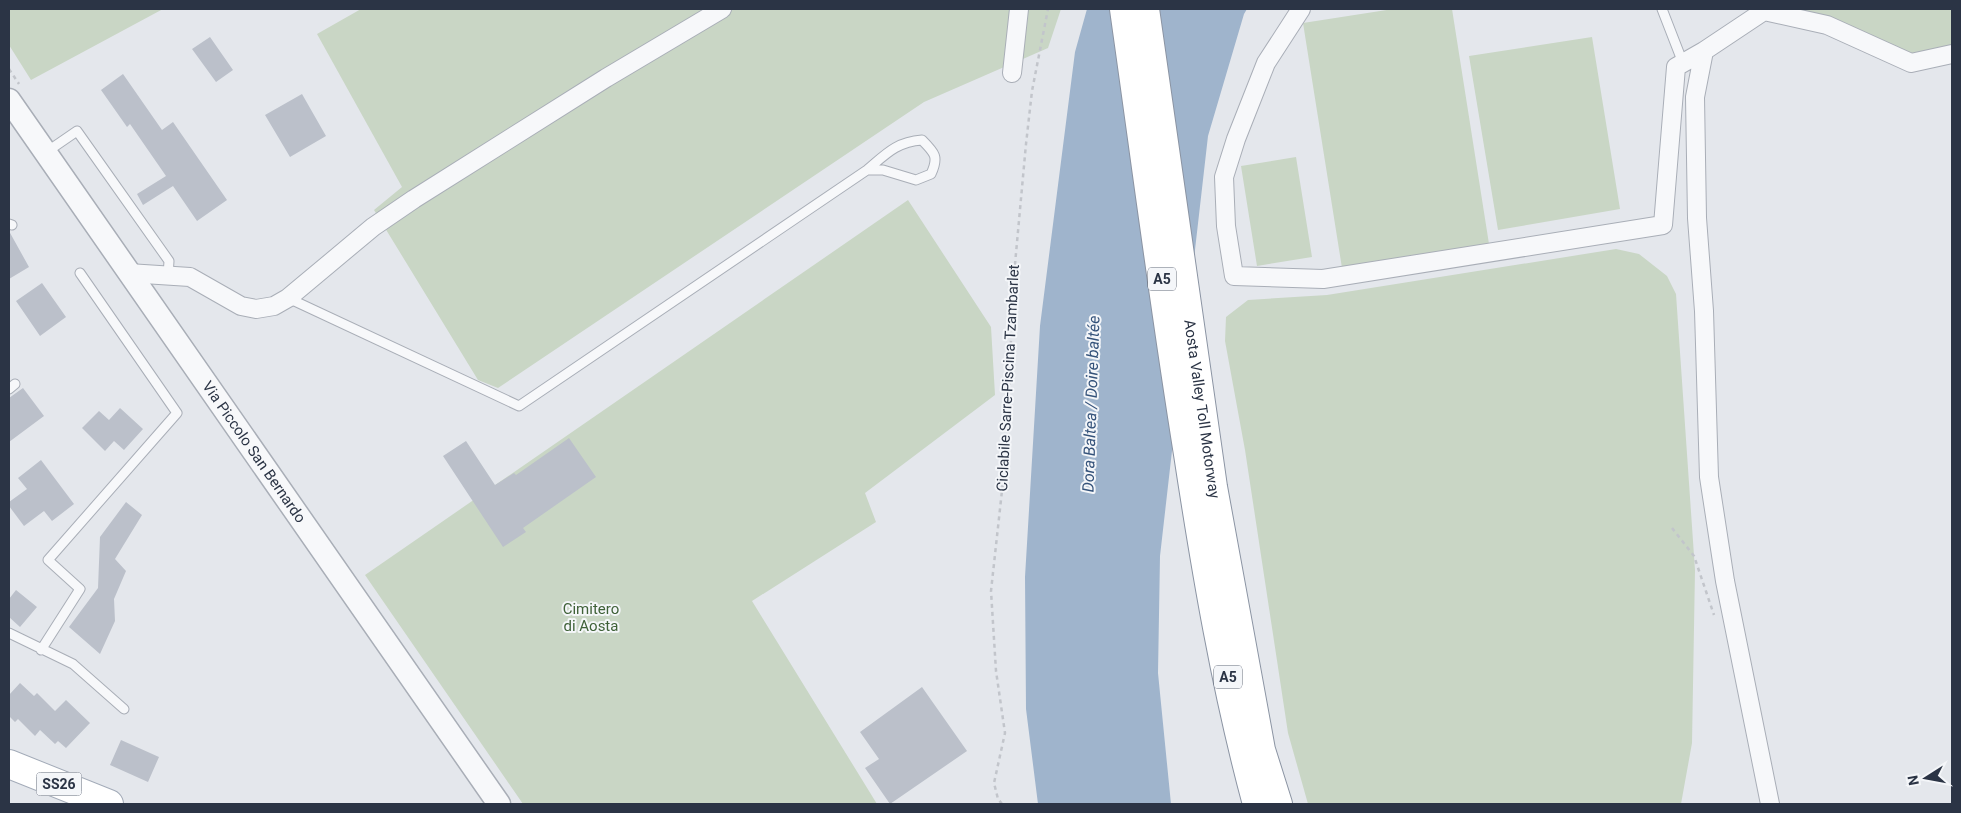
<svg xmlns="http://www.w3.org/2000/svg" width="1961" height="813" font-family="Roboto,sans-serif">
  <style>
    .green { fill: #c9d6c5 }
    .water { fill: #9fb4cc }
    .building { fill: #bbc0ca }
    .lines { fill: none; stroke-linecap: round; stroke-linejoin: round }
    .service-casing { stroke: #a9aeb7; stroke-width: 11 }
    .minor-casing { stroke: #a9aeb7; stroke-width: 20 }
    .tertiary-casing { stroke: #a9aeb7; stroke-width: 25 }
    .primary-casing { stroke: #a3abb8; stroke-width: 30 }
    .motorway-casing { stroke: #8b94a3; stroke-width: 30 }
    .path { stroke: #c2c5cb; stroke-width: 2.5; stroke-dasharray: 4 4; stroke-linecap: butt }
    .service { stroke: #f7f8fa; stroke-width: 9 }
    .minor { stroke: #f7f8fa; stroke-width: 18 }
    .tertiary { stroke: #f7f8fa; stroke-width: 22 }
    .primary { stroke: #fff; stroke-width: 28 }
    .motorway { stroke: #fff; stroke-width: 28 }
    .labels { text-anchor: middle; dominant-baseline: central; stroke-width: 4; stroke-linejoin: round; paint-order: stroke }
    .shield { fill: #f4f6f9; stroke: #676e7b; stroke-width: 1 }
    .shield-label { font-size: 14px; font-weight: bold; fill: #2b3445 }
    .street-label { font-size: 15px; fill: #2b3445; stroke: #f4f6f9 }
    .park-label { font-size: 15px; fill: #3f6138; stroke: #f4f6f9 }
    .water-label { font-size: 16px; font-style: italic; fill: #34527a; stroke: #f4f6f9 }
  </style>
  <rect width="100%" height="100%" fill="#e4e7ec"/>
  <path class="green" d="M9,9H163L31,80L9,45Z
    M361,9H1061L1048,48L924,102L498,388L478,380L374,210L402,187L317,34Z
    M1393,9H1452L1489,244L1342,268L1303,23Z
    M1799,9H1952V52L1915,56L1824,18Z
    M1592,37L1620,209L1498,230L1469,56Z
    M1296,157L1312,257L1257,266L1241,166Z
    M908,200L991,327L995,395L865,493L876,522L752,601L877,804H523L365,575Z
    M1616,249L1639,254L1667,276L1676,294L1695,570L1692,743L1681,804H1308L1288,733L1245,450L1225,341L1226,317L1248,300L1327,295Z"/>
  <path class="water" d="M1087,9H1247L1244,14L1208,136L1160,556L1158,673L1171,804H1038L1026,709L1025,577L1040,326L1075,52Z"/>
  <path class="building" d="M210,37L233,70L216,82L192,49Z
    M123,74L162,130L173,122L227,200L197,221L173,186L143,205L137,194L166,176L130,124L127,127L101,90Z
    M302,94L326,136L290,157L265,115Z
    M9,231L29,267L9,279Z
    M42,283L66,317L40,336L16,301Z
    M23,388L44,416L9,442V398Z
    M120,408L143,429L124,450L114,441L105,451L82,428L99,411L109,420Z
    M569,438L596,477L523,528L526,532L503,547L443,456L466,441L495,485L514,473L516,475Z
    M41,460L74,504L52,521L44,511L24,526L9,506V502L27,489L18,478Z
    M126,502L142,515L115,559L126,571L114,599L115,621L100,654L69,627L98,588L100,537Z
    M16,590L37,607L20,627L9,617V599Z
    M20,683L34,696L37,693L55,711L66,700L90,723L66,748L58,741L55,744L40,730L35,736L18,719L15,722L9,716V695Z
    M922,687L967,751L890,804L865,768L879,759L860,732Z
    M121,740L159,757L148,782L110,765Z"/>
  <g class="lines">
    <g class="service-casing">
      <path id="service" d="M1662,9L1683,63
        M45,153L77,131L169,261L168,276
        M9,224L12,225
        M288,298L519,406L867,170C886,154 896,142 922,140C935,153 939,157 931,174L916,180L883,170H867
        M9,389L15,384
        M9,633L73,664L124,709
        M41,650L80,589L48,560L177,413L80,273"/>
    </g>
    <g class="minor-casing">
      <path id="minor" d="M1301,9L1266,63L1236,139L1224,177L1226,226L1234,276L1323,279L1663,225L1676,67L1704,51
        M1012,73L1019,9
        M128,273L190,277L241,306L256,309L274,306L288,298L373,227L414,199L606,78L722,9
        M1770,804L1725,581L1709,477L1704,311L1697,218L1695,97L1704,51L1764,11L1827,25L1911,63L1952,54"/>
    </g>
    <g class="tertiary-casing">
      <g id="tertiary">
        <path id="s1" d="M9,100L499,804"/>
      </g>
    </g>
    <g class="primary-casing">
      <path id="primary" d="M9,764L109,804"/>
    </g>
    <g class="motorway-casing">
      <g id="motorway">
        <path d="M1124,9C1145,157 1164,306 1188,454C1206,572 1226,690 1257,804"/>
        <path id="s2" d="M1145,9L1213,487L1261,750L1278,804"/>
      </g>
    </g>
    <path class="path" d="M9,69L19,84
      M1672,528L1694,556L1714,615
      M1002,804L998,799L994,783L1005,733L996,671L991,591L1007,445L1013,286L1026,144L1032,91L1048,9"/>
    <use href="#service" class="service"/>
    <use href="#minor" class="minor"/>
    <use href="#tertiary" class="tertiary"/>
    <use href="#primary" class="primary"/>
    <use href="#motorway" class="motorway"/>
  </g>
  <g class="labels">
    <g class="shield">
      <rect x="1148" y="267.5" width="28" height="23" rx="4"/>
      <rect x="1214" y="665.5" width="28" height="23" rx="4"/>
      <rect x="36.5" y="772.5" width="45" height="23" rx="4"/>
    </g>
    <g class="shield-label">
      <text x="1162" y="279">A5</text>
      <text x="1228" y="677">A5</text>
      <text x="59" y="784">SS26</text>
    </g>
    <g class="street-label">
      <text transform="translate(1008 378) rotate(-87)">Ciclabile Sarre-Piscina Tzambarlet</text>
      <text stroke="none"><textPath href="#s2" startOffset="404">Aosta Valley Toll Motorway</textPath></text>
      <text stroke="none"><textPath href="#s1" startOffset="429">Via Piccolo San Bernardo</textPath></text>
    </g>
    <g class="park-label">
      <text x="591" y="609">Cimitero<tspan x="591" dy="17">di Aosta</tspan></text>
    </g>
    <g class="water-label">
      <text transform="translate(1091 404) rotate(-88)">Dora Baltea / Doire baltée</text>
    </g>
  </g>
  <rect width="1961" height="813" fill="none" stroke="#2b3445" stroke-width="20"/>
  <g transform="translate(1926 778) rotate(259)" stroke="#f4f6f9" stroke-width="4" paint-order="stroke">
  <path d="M0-4L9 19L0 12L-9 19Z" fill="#2b3445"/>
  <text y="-8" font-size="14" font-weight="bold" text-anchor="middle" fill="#2b3445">N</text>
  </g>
</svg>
